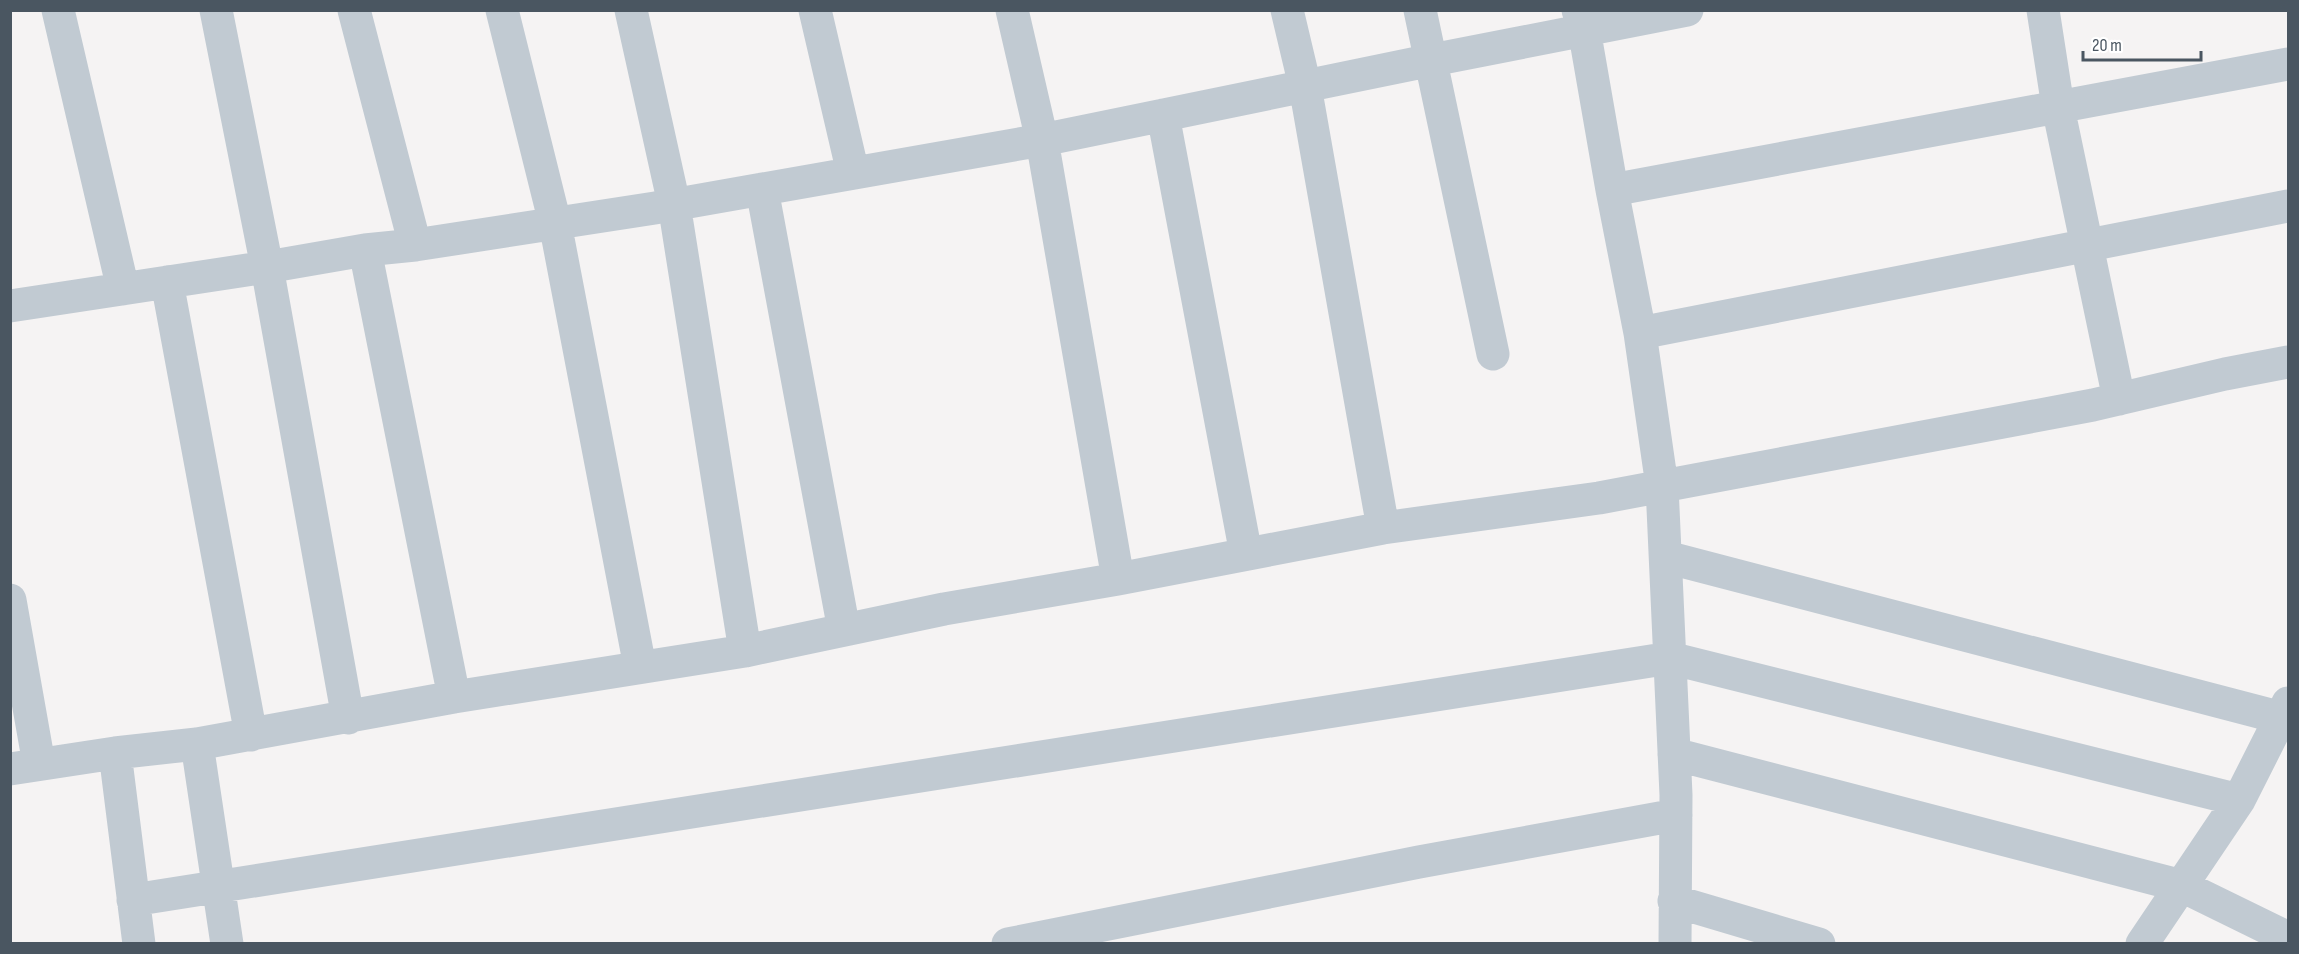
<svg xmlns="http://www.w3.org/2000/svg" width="2299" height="954" font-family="'Sofia Sans Condensed',sans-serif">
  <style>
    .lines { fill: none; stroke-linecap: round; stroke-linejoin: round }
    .street { stroke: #c1cad2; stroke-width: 33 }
  </style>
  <rect width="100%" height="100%" fill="#f5f3f3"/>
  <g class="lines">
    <path class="street" d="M58,10L123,289
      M216,10L267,267L348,718
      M354,10L415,245
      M502,10L555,223L640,667
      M631,10L674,204L745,651
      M815,10L853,173
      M1012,10L1042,140L1118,579
      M1287,10L1305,86L1383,528
      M1420,10L1493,354
      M1578,10L1584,29L1612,190L1640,333L1662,486L1676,795L1675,944
      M2043,10L2058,107L2119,399
      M1163,115L1246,554
      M762,189L844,630
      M1612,190L2288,64
      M365,250L454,697
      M167,282L251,735
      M10,306L267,267L365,250L415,245L655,208L1042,140L1432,60L1687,10
      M1640,333L2288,206
      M1666,557L2282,718
      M10,600L39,764
      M197,744L227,944
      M115,753L139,944
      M1674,754L2182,886L2288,938
      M10,769L115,753L197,744L454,697L745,651L944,609L1118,579L1383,528L1599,498L2093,405L2225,374L2288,362
      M133,900L1670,658L2239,800
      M1674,901L1819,944
      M1008,944L1419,862L1676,815
      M2142,944L2239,800L2288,703"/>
  </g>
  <rect width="2299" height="954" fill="none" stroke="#4a5661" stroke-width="24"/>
  <path d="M2083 51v9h118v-9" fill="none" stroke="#4a5661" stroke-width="3"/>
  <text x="2092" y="51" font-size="18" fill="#4a5661" stroke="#ffffff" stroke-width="4.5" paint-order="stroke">20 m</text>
</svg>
